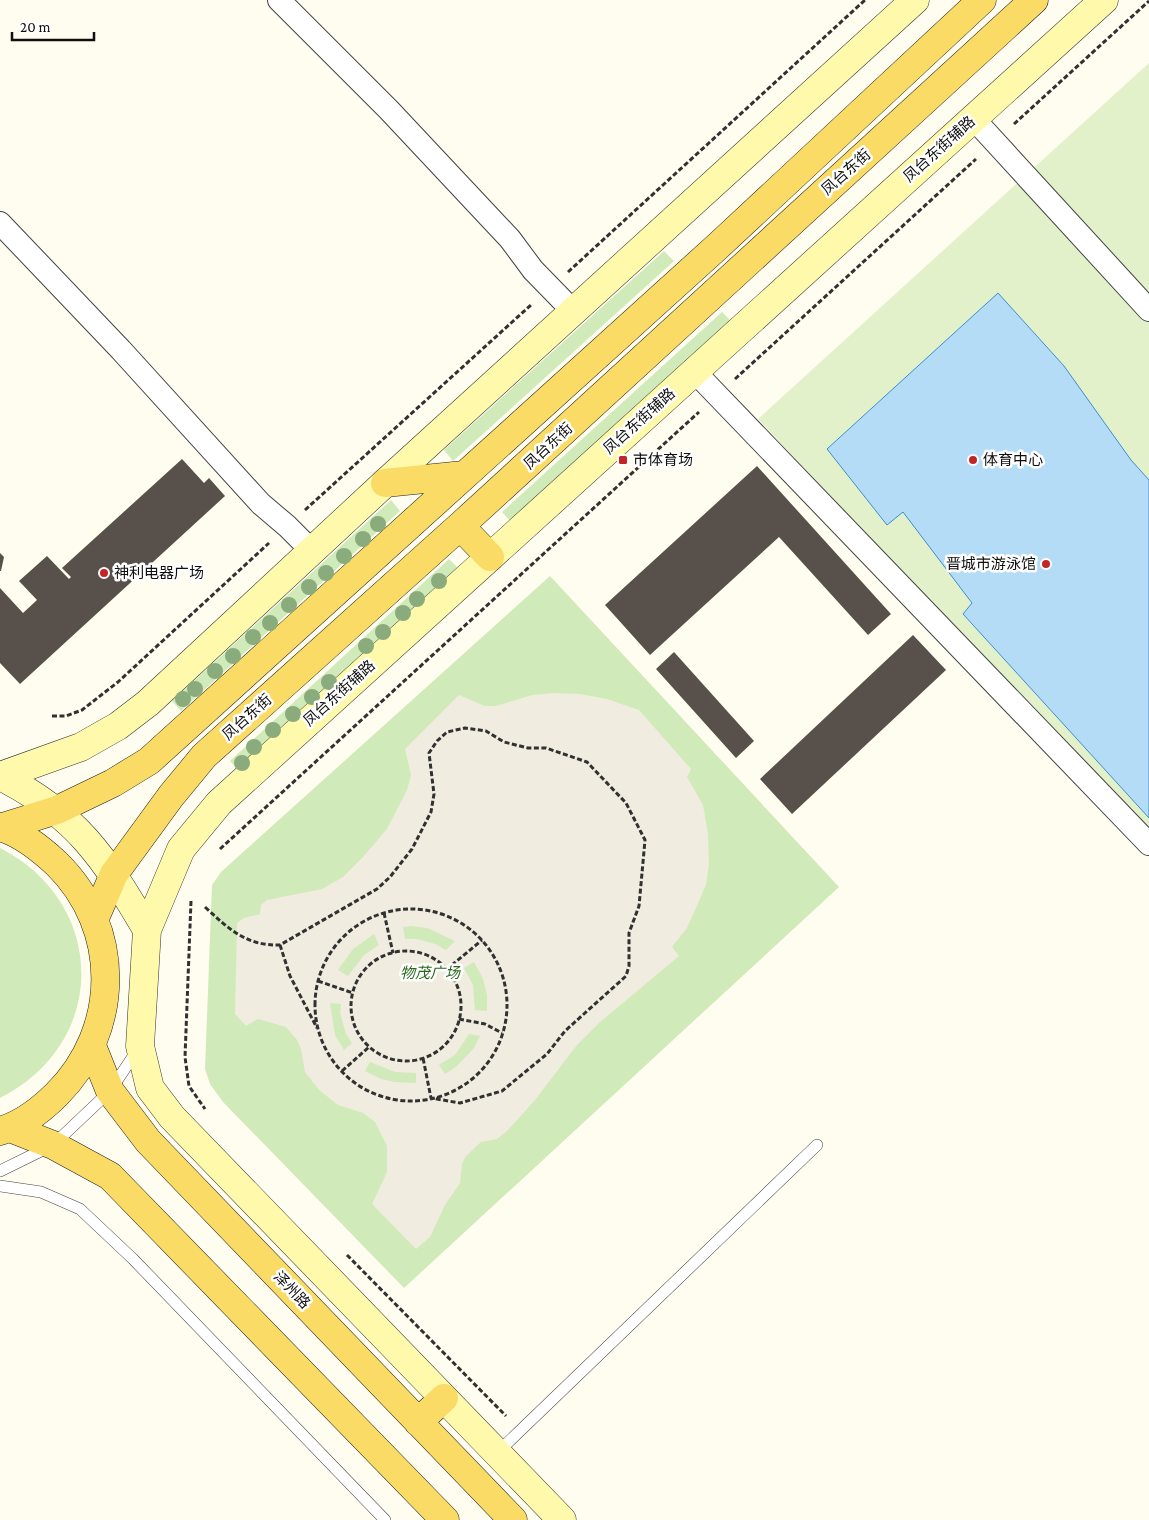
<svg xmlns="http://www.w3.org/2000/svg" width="1149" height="1520" font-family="'Crimson Pro','Noto Sans SC',serif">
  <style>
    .green { fill: #d1eab9 }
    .pitch { fill: #e3f1cb }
    .plaza { fill: #f0ecdf; fill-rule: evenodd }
    .water { fill: #b5dcf7; stroke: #3b8ecf }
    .building { fill: #58504b }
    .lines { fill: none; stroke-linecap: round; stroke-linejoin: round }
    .lane-casing { stroke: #424242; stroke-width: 12 }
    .street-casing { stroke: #424242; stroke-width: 24 }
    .secondary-casing { stroke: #313131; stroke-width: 29 }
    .primary-casing { stroke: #202020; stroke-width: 29 }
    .path { stroke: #313131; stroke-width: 3; stroke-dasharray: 5 2.5; stroke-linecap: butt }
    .lane { stroke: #fff; stroke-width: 11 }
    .street { stroke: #fff; stroke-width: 22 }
    .secondary { stroke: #fff9ab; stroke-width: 28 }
    .primary { stroke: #f9db66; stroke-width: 28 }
    .tree { fill: #8aab7c }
    .poi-dot { fill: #c12526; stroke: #fff; stroke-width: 2 }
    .labels { text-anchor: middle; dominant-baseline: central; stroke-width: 5; stroke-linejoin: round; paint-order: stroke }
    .street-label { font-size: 15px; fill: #0f0f0f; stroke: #fff }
    .poi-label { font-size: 15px; fill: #0f0f0f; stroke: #fff; text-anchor: start }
    .park-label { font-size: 15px; font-style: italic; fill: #2a681e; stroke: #fff }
  </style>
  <rect width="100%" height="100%" fill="#fffdf0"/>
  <path class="green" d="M664,251L674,261L453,461L444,450Z
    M722,312L731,321L510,521L502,512Z
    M391,500L400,511L181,711L172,701Z
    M449,559L460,570L240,772L230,761Z
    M550,576L839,887L404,1288L223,1102L210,1084L205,1069L212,885L221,872Z
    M0,848C108,903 109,1043 0,1098Z"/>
  <path class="pitch" d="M1149,63V836L758,419Z"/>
  <path class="plaza" d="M553,693L580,694L607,699L639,710L691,769L687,777L703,805L708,834L709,864L706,885L687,928L672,947L679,956L599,1023L577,1045L535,1100L508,1130L497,1139L481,1142L466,1156L462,1164L460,1183L445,1205L430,1237L416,1249L372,1204L387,1172V1146L375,1122L363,1113L338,1105L319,1090L305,1072L301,1049L297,1040L286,1027L258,1019L246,1026L235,1014L237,923L244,918L260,914L261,905L267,900L322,889L343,877L363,857L387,829L407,790L411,775L405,749L459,695L485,706H496L532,695ZM411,926L427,928L455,941L446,950L435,944L417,939H405L403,927ZM374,934L379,945L364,955L348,976L338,970L353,949ZM474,962L483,979L487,995V1011L475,1010L473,985L464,968ZM330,1003L341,1004L340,1013L346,1034L352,1043L344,1050L335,1035ZM469,1034L480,1036L474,1048L456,1067L445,1074L439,1065L455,1055ZM370,1062L395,1072L416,1073V1083L394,1082L381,1079L365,1071Z"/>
  <path class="water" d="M998,293L1064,366L1131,460L1149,480V818L963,614L972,603L903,512L887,525L827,449Z"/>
  <path class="building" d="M182,459L204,483L209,478L225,496L20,684L0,663V588L23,613L37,600L19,581L47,556L69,579L71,577L62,568Z
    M757,466L891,614L868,635L779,537L650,655L605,605Z
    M0,553L4,557L1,571H0Z
    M913,635L946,670L792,814L760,779Z
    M674,652L754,741L736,758L656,669Z"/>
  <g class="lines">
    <g class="lane-casing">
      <path id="lane" d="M0,1171L53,1145L110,1091L138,1049
        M0,1186L41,1192L80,1209L133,1259L385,1520
        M497,1453L817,1145"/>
    </g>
    <g class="street-casing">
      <path id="street" d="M279,0L389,110L510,239L533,270L573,311
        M973,118L1149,310
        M0,223L121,350L261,504L287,526L312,551
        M694,371L1149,844"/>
    </g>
    <g class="secondary-casing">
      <path id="secondary" d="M0,776L81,747L118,726L148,703L385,483L915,0
        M0,776C77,815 104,857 147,930
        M562,1520L172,1117L150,1088L140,1046L147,930L181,849L219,803L1104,0"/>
    </g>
    <g class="primary-casing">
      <path id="primary" d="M385,483L464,475
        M460,526L490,557
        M0,827C21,833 41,849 57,864C122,928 121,1030 57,1094C41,1110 21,1125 0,1131
        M3,827L57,810L113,783L149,761L718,246L982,0
        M95,918L114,874L171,796L204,756L460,526L1034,0
        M92,1046L110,1091L148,1141L513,1520
        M10,1128L53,1145L110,1176L445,1520
        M418,1422L444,1398"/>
    </g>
    <path class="path" d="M1014,124L1149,1
      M568,272L865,0
      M735,379L976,159
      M305,510L532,304
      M52,716H66L82,710L118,682L269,543
      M220,849L699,412
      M191,901L185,1057L189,1086L205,1109
      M205,907C229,929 246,946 280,945L377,889L390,877L412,849L431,812L434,794L429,753L437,741L447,732L465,728L486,731L504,742L528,748H546L587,762L626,803L645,840L639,906L629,933V966L626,976L565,1031L547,1054L502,1091L460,1103L431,1098L423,1058
      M315 1005a96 96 0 1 1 192 0a96 96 0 1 1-192 0Z
      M384,913L393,953
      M280,945L290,976L317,1028
      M351 1006a55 55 0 1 1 110 0a55 55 0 1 1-110 0Z
      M446,970L482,940
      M318,981L353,993
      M459,1019L485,1024L502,1033
      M342,1071L369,1047
      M347,1255L506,1416"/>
    <use href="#lane" class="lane"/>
    <use href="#street" class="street"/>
    <use href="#secondary" class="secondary"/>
    <use href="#primary" class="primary"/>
  </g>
  <g class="tree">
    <circle cx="378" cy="524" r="8"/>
    <circle cx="363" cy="539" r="8"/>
    <circle cx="344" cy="556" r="8"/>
    <circle cx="326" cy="573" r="8"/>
    <circle cx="439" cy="581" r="8"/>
    <circle cx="309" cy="587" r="8"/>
    <circle cx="417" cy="599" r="8"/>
    <circle cx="289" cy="605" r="8"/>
    <circle cx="403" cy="613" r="8"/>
    <circle cx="270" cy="623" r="8"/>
    <circle cx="383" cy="632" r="8"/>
    <circle cx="253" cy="637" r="8"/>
    <circle cx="366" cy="646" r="8"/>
    <circle cx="233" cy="656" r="8"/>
    <circle cx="215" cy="671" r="8"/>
    <circle cx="329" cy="682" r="8"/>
    <circle cx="195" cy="689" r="8"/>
    <circle cx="312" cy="697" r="8"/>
    <circle cx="183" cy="699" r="8"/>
    <circle cx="293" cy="714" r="8"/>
    <circle cx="273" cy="730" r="8"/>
    <circle cx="254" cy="747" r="8"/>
    <circle cx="242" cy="763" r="8"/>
  </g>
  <g class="poi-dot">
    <rect x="618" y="455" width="10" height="10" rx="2.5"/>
    <circle cx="973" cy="460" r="5"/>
    <circle cx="1046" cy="564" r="5"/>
    <circle cx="104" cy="573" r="5"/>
  </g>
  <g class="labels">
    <g class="street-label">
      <text transform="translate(939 149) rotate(-42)">凤台东街辅路</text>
      <text transform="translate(846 172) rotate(-42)">凤台东街</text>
      <text transform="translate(639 421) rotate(-42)">凤台东街辅路</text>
      <text transform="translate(548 446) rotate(-43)">凤台东街</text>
      <text transform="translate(339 693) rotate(-42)">凤台东街辅路</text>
      <text transform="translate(247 717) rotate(-42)">凤台东街</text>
      <text transform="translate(292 1290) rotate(46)">泽州路</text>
    </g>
    <g class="poi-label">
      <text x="633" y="460">市体育场</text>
      <text x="983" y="460">体育中心</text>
      <text x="1036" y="564" text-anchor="end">晋城市游泳馆</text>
      <text x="114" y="573">神利电器广场</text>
    </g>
    <g class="park-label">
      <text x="430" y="973">物茂广场</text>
    </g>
  </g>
  <path d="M12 32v8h82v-8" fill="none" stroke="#0f0f0f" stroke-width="2.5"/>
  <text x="20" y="32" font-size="15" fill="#0f0f0f" stroke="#ffffff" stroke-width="4" paint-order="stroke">20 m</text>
</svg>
